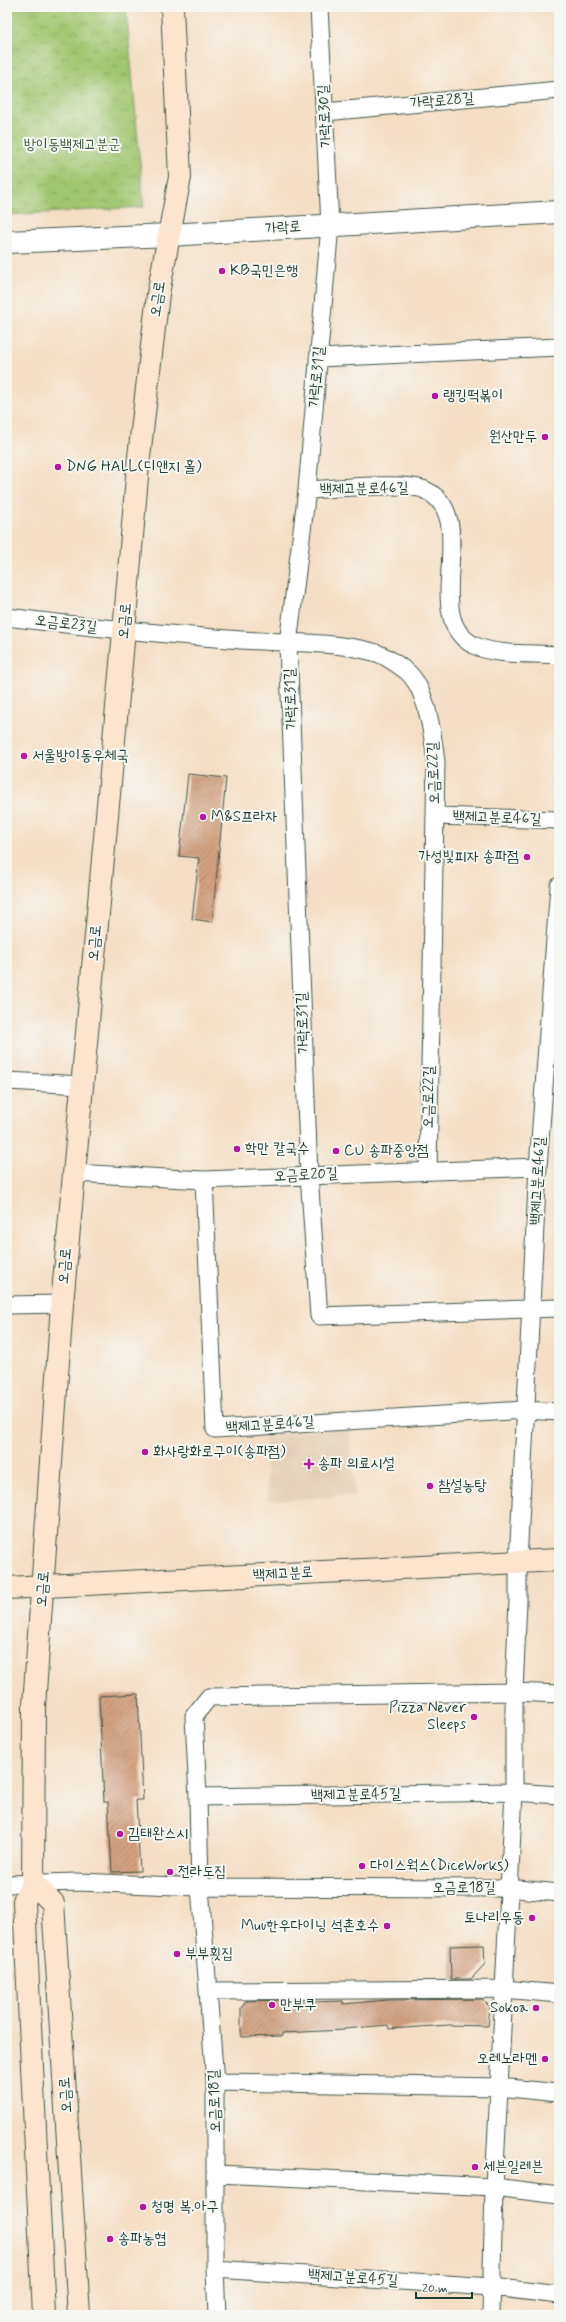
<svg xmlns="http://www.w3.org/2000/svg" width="566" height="2322" font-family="Mynerve,'Poor Story',sans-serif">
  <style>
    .built { fill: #e3cdb3 }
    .park { fill: url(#park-crowns); stroke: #608252 }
    .building { fill: url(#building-hatch) }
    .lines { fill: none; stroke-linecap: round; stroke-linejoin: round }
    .minor-casing { stroke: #3f554a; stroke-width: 19 }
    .tertiary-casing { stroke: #3f554a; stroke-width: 24 }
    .secondary-casing { stroke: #3f554a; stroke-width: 24 }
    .minor { stroke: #fff; stroke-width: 17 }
    .tertiary { stroke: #fff; stroke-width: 22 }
    .secondary { stroke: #fce5cf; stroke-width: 22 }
    .poi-dot { fill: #b5179e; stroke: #f6f6f2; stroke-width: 1.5 }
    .labels { text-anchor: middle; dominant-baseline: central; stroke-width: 4; stroke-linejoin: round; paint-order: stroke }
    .street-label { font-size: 15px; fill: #1f3d34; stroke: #f6f6f2 }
    .park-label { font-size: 15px; fill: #405f43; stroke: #f6f6f2 }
    .poi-label { font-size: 15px; fill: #1f3d34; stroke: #f6f6f2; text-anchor: start }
  </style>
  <defs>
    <pattern id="park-crowns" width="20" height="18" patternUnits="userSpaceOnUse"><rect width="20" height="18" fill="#a2c670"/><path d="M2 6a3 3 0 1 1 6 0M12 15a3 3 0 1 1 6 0" fill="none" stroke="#83a25d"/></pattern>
    <pattern id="building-hatch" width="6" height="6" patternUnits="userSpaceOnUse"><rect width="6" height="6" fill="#d3a180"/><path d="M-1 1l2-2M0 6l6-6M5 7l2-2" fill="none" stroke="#ab846a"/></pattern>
  </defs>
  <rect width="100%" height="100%" fill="#f6f6f2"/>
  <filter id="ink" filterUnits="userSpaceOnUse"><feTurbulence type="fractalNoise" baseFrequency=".025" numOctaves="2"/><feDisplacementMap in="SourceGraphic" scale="8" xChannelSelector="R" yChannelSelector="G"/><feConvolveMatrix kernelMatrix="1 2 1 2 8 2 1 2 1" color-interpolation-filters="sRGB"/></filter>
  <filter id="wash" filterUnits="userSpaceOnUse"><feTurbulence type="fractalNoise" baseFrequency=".012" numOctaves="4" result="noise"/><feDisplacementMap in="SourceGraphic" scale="16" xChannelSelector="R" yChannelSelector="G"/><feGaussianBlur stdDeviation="0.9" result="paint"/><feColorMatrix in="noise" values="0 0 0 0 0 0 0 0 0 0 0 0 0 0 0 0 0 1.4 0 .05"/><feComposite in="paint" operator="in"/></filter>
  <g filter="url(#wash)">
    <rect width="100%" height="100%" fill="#f4dec5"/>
    <path class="built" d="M350,1427L355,1495L268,1501L264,1433Z"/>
    <path class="park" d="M7,7H126L144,207L7,215Z"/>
    <g id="blocks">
      <path class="building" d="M188,774L226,778L212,922L192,919L199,858L179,856Z
        M138,1694L143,1800H136L140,1871L112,1872L108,1802H104L99,1696Z
        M484,1945L485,1964L471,1979H451L450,1946Z
        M482,1999L490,2007L488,2026L449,2025L389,2029L388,2025L344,2029V2030L282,2033V2036L241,2037V2008L246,2001L282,2000V2003L343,2001V2004L388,2000Z"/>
    </g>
  </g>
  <g filter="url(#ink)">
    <use href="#blocks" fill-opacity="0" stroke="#3f554a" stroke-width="1"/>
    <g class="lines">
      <g class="minor-casing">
        <path id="minor" d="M319,7L330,225L307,490L288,644L309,1175L319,1316L559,1308
          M325,112L559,90
          M318,358L559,347
          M307,490C331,489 407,481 425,490C484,517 415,622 478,647C502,656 533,653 559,655
          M7,617C85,627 163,634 241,640C285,643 331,641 373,652C383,654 397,664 405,670C427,686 433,736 436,762L428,1170
          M436,816L559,820
          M7,1081L82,1085
          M73,1173L204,1180L538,1167
          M204,1180L215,1429L525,1410L559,1412
          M7,1305L62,1304
          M198,1797L514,1792L559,1795
          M7,1884L78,1882L200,1887L508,1888L559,1893
          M208,1991L504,1989L559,1994
          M215,2082L499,2087L559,2093
          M216,2174L494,2187L559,2195
          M215,2269L492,2287L559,2295
          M217,2315L215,2269V2082L200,1887L198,1797L194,1716L209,1697L514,1692L559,1694
          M491,2315L494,2187L514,1792V1692L518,1601V1562L538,1167L559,886"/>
      </g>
      <g class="tertiary-casing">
        <path id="tertiary" d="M7,242L169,235L559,212"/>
      </g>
      <g class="secondary-casing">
        <path id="secondary" d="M7,1588L559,1560
          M33,1883L53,1903L79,2315
          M44,2315L24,1901L33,1883L34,1706L62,1304L124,631L138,465L158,294L180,177L172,7"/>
      </g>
      <use href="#minor" class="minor"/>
      <use href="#tertiary" class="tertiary"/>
      <use href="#secondary" class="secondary"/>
    </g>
  </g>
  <g class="poi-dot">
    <circle cx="222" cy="271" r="4"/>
    <circle cx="435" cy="396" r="4"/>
    <circle cx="545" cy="437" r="4"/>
    <circle cx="58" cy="467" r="4"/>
    <circle cx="24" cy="756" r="4"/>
    <circle cx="203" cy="817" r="4"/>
    <circle cx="527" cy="857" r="4"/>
    <circle cx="237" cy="1149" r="4"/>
    <circle cx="336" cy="1151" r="4"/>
    <circle cx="145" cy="1452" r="4"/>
    <path d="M307 1458h4v4h4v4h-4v4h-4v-4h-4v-4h4z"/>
    <circle cx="430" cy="1486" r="4"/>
    <circle cx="474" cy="1717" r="4"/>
    <circle cx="120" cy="1834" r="4"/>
    <circle cx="362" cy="1866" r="4"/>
    <circle cx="170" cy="1872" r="4"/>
    <circle cx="532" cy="1918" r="4"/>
    <circle cx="387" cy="1926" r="4"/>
    <circle cx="177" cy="1954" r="4"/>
    <circle cx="272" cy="2005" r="4"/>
    <circle cx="536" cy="2008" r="4"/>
    <circle cx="545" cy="2059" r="4"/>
    <circle cx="475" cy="2167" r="4"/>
    <circle cx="143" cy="2207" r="4"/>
    <circle cx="110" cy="2239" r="4"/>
  </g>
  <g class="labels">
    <g class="street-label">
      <text transform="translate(442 101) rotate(-5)">가락로28길</text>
      <text transform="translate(325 116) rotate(-93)">가락로30길</text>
      <text transform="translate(283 228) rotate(-4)">가락로</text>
      <text transform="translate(158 299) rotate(-82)">오금로</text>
      <text transform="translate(317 377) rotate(-85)">가락로31길</text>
      <text transform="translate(364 489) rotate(-1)">백제고분로46길</text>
      <text transform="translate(125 621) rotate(-85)">오금로</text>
      <text transform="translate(66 624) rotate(7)">오금로23길</text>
      <text transform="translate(291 699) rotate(-92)">가락로31길</text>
      <text transform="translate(434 773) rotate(-92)">오금로22길</text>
      <text transform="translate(497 818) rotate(2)">백제고분로46길</text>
      <text transform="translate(95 943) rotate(-85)">오금로</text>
      <text transform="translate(303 1023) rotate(-92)">가락로31길</text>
      <text transform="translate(429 1097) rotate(-89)">오금로22길</text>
      <text transform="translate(306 1175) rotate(-3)">오금로20길</text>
      <text transform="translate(538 1181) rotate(-87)">백제고분로46길</text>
      <text transform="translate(65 1266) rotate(-85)">오금로</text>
      <text transform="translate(270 1425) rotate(-4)">백제고분로46길</text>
      <text transform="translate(283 1574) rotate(-3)">백제고분로</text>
      <text transform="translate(43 1589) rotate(-86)">오금로</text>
      <text transform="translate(356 1795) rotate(-1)">백제고분로45길</text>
      <text x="464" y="1888">오금로18길</text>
      <text transform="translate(66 2095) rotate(-94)">오금로</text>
      <text transform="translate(215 2101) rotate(-92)">오금로18길</text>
      <text transform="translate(353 2278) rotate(4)">백제고분로45길</text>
    </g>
    <g class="park-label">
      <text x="72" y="145">방이동백제고분군</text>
    </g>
    <g class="poi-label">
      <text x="230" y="271">KB국민은행</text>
      <text x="443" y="396">랭킹떡볶이</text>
      <text x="537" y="437" text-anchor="end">원산만두</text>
      <text x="66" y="467">DNG HALL(디앤지 홀)</text>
      <text x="32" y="756">서울방이동우체국</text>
      <text x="211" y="817">M&amp;S프라자</text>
      <text x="519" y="857" text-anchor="end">가성빛피자 송파점</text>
      <text x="245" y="1149">학만 칼국수</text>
      <text x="344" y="1151">CU 송파중앙점</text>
      <text x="153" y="1452">화사랑화로구이(송파점)</text>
      <text x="318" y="1464">송파 의료시설</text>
      <text x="438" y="1486">참설농탕</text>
      <text x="466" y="1708" text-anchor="end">Pizza Never<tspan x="466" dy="17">Sleeps</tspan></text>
      <text x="128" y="1834">김태완스시</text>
      <text x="370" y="1866">다이스웍스(DiceWorks)</text>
      <text x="178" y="1872">전라도집</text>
      <text x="524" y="1918" text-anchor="end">토나리우동</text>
      <text x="379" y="1926" text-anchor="end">Muu한우다이닝 석촌호수</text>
      <text x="185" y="1954">부부횟집</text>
      <text x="280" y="2005">만부쿠</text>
      <text x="528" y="2008" text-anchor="end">Sokoa</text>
      <text x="537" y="2059" text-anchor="end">오레노라멘</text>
      <text x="483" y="2167">세븐일레븐</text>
      <text x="151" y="2207">청명 복.아구</text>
      <text x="118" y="2239">송파농협</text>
    </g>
  </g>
  <rect width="566" height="2322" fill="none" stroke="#f6f6f2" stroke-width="24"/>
  <path d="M416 2292v6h56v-6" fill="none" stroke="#1f3d34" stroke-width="2"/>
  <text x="422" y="2292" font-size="12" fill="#1f3d34" stroke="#f6f6f2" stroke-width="3" paint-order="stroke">20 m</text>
</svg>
